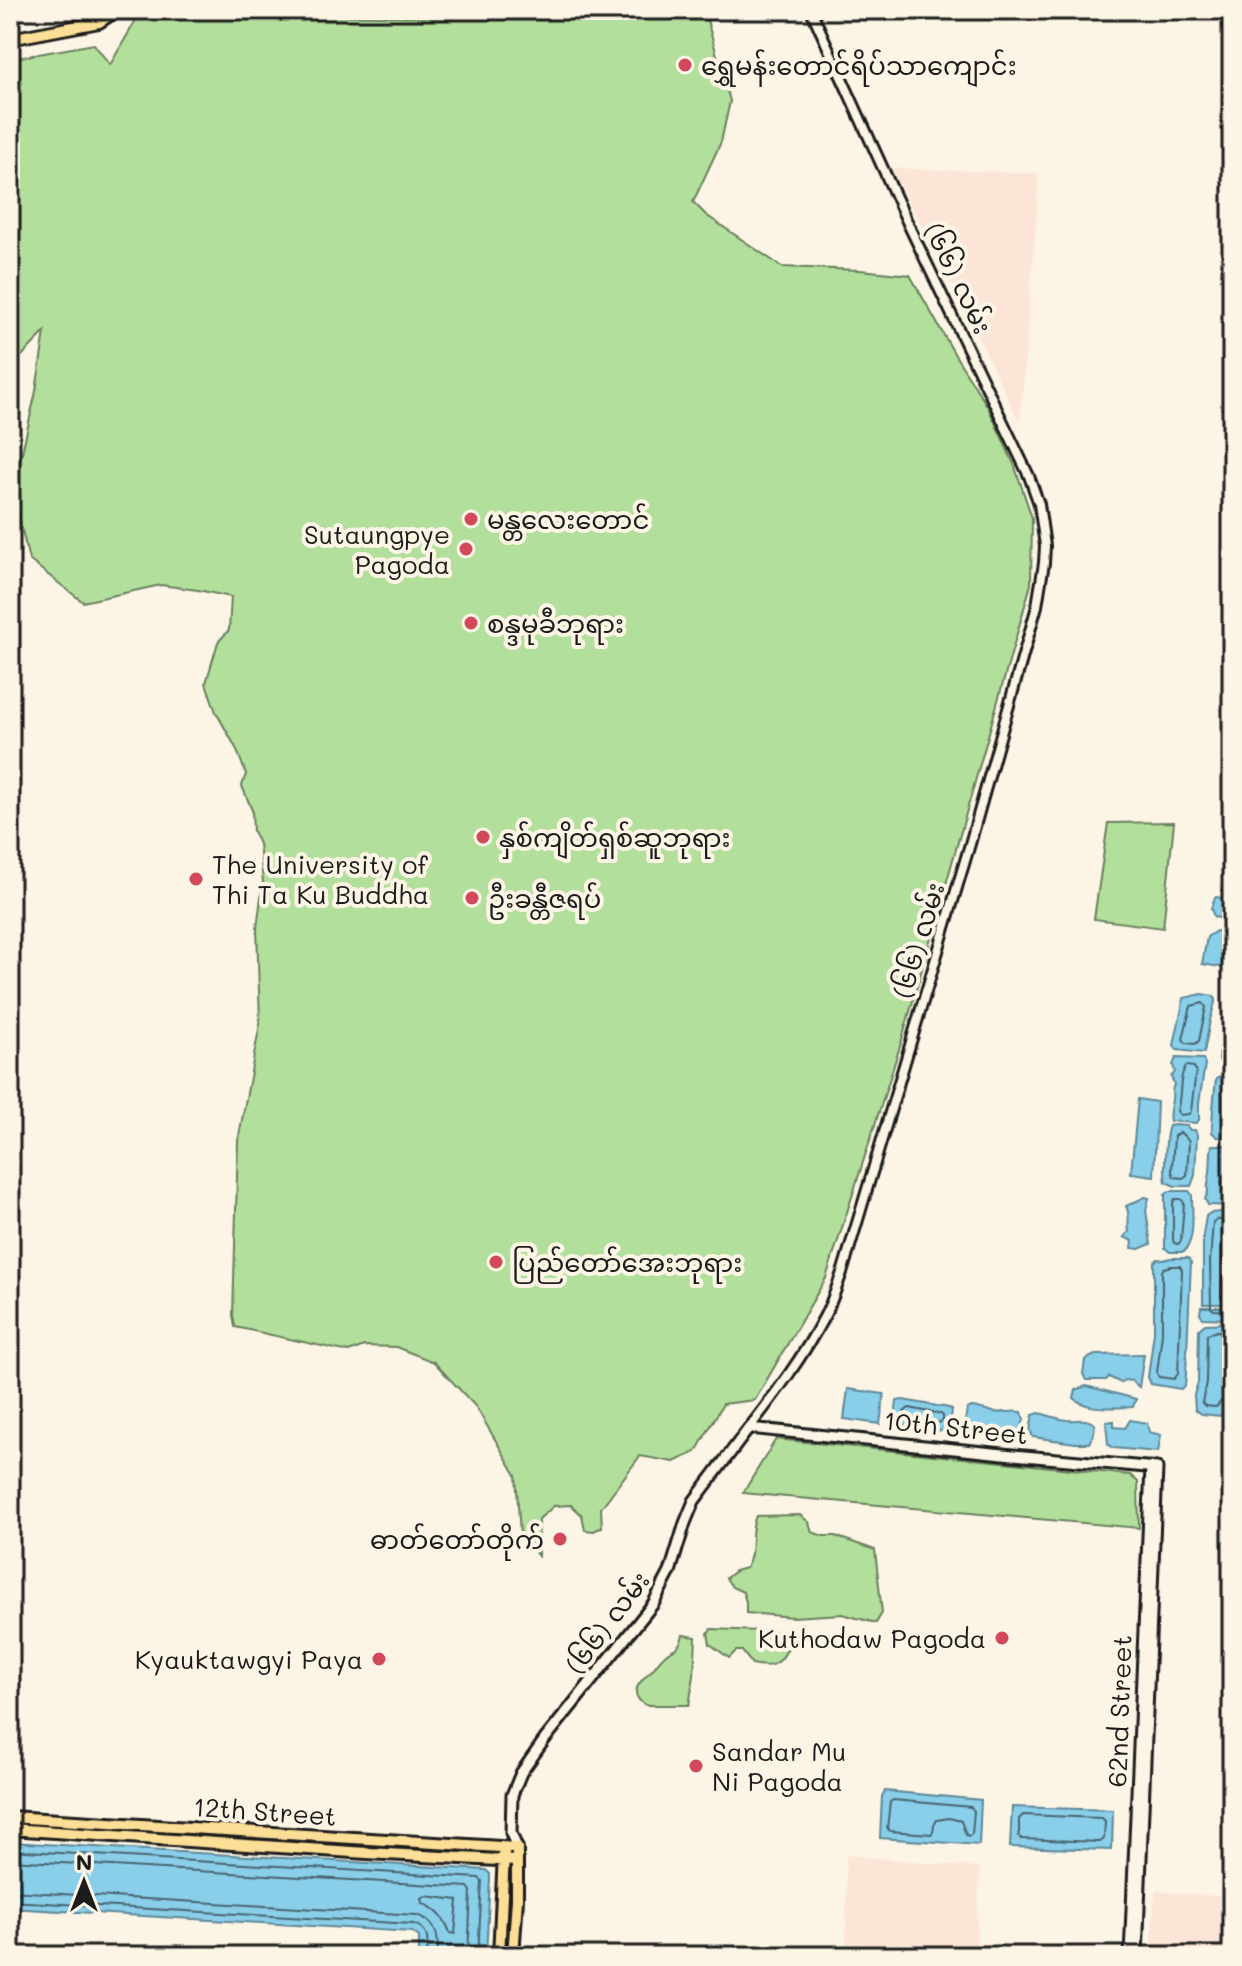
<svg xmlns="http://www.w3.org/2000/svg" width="1242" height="1966" font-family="Mali,'Noto Sans Myanmar',sans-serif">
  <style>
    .built { fill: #fce5d6 }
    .green { fill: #b3df9d; stroke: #687e5c; stroke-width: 2 }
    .water { fill: #89cfea; stroke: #5d8798; stroke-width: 2 }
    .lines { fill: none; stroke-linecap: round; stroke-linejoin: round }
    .shore { stroke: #48646e; stroke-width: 2 }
    .tertiary-casing { stroke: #1c1c1c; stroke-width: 14 }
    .secondary-casing { stroke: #1c1c1c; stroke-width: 15 }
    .primary-casing { stroke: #1c1c1c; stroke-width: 16 }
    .tertiary { stroke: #fcf5e5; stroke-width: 8 }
    .secondary { stroke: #fcf5e5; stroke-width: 9 }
    .primary { stroke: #fcde96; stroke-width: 10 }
    .poi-dot { fill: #d1495b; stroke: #fcf5e5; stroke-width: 3 }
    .labels { text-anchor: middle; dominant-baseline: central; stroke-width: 8; stroke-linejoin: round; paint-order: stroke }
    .poi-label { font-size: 26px; fill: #1c1c1c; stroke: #fcf5e5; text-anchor: start }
    .street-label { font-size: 26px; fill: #1c1c1c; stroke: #fcf5e5 }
  </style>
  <rect width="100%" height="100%" fill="#fcf5e5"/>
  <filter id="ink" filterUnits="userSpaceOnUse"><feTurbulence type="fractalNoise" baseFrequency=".0125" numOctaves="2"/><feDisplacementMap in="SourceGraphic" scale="16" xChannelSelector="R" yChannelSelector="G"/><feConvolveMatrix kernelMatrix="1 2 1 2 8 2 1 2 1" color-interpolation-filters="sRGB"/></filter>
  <g filter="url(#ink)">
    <path class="built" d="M890,168L1038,173L1037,212L1020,423L938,255Z
      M846,1855L980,1868L976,1956L846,1955Z
      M1155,1891L1232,1897V1956H1150Z"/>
    <path class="green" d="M140,13L707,20L730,101L721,142L693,202L706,215L782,267L860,270L910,275L955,355L988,407L1014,464L1032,518L1031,584L901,1043L826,1278L755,1400L723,1404L696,1452L674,1462L640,1456L601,1508L602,1527L594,1531L585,1530L582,1515L571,1505L554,1506L539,1519L538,1556L520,1534L516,1475L476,1407L434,1362L396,1347L364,1346L349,1352L235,1327L233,1315L238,1141L260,1024L257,928L263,882L259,844L253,831L252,810L242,786L246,774L236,748L216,712L206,683L218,642L229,630L231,597L198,590L161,585L83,602L29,560L16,505L21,457L36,391L45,332L10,368V59L94,44L110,65Z
      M1174,822L1163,928L1094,919L1108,823Z
      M776,1439L1130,1475L1138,1482L1139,1528L743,1493Z
      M800,1515L809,1522L812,1532L823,1536H835L875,1550L882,1613L876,1623L842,1614L793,1617L746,1613V1602L743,1592L732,1587L726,1578L735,1571L746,1568C756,1552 748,1533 756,1516Z
      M711,1629L783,1632L799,1636L802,1642L787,1649C780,1666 769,1668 752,1664L742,1651H736L729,1658L710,1644L708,1633Z
      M683,1635L696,1637L694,1676L689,1705H646C625,1694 642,1679 653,1669C657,1664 661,1658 666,1654C669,1651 674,1650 677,1647C680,1644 682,1639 683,1635Z"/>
    <path class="water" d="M1215,897L1232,899V920L1214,917L1211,908Z
      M1216,931L1232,934V969L1202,964L1207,937Z
      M1202,994L1213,996L1216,999L1210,1020L1204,1053L1177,1050L1174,1045L1184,998Z
      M1232,1005V1066L1222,1065L1219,1060L1224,1013L1226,1007Z
      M1176,1058L1203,1059L1205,1064L1199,1103V1120L1196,1123L1170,1121C1168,1112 1171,1108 1172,1100C1173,1093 1171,1091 1174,1084L1171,1077L1175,1072L1173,1065Z
      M1220,1077L1232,1078V1138L1217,1137L1212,1132C1212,1114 1214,1097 1216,1079Z
      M1138,1099L1157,1102L1154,1176L1131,1173Z
      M1175,1125L1187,1126L1190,1130H1195L1197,1135L1195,1175L1191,1186H1175L1166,1182C1164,1171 1165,1135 1169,1126Z
      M1212,1145H1232V1206L1208,1205L1205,1199L1208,1192C1207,1184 1209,1180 1210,1172C1211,1163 1210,1154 1212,1145Z
      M1170,1191H1189L1192,1195C1192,1212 1196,1239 1184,1252H1170L1165,1248V1195Z
      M1145,1197L1149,1198L1146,1210L1151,1244L1139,1249L1132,1248L1133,1241L1124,1237L1129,1232C1127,1222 1131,1216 1126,1206Z
      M1231,1211L1232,1304H1203V1235L1206,1216L1210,1213Z
      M1170,1258H1188L1191,1262L1186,1374L1185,1386L1181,1389L1151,1384L1148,1377L1154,1332V1262L1158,1259L1164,1260Z
      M1201,1307H1232V1319L1203,1318L1200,1313Z
      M1228,1323L1232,1325V1371L1228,1407L1220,1416L1202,1414L1195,1410L1194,1395L1198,1382L1199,1329L1205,1324Z
      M1144,1354L1139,1387L1132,1381L1124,1380L1121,1383L1109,1377L1106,1380H1086L1083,1374L1085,1360L1095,1355Z
      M1086,1386L1136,1399L1133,1407C1116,1407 1087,1411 1074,1398L1076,1390Z
      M848,1389L884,1394L880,1424L844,1419Z
      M903,1400L949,1408L952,1410L950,1429C934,1434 914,1428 899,1424L895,1418L897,1401Z
      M972,1407C980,1408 986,1410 993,1412C1003,1414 1012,1410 1022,1412L1024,1420L1019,1434L1015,1436L967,1432L964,1428L967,1409Z
      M1039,1413C1048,1415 1058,1419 1067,1420C1079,1421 1084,1417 1095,1424L1094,1433L1089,1443H1075L1033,1437L1030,1430L1033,1415Z
      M1130,1420L1147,1423L1149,1432L1161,1435L1158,1452L1113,1448L1108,1444L1106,1422L1114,1421V1427L1125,1428Z
      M885,1791L981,1800L979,1845L880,1838L882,1796Z
      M1012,1807L1113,1810L1112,1850L1010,1847Z
      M10,1842L486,1870L490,1874V1878L486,1956H419V1937L412,1932L10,1908Z"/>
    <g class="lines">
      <path class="shore" d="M1203,1003L1206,1007L1199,1041L1195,1044L1186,1043L1183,1039L1191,1006Z
        M1186,1066L1194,1067L1196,1071L1191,1111L1189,1114L1180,1115L1177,1111C1182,1096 1178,1078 1186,1066Z
        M1180,1132L1189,1141L1187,1175L1183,1178L1174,1177L1172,1171L1174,1136Z
        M1175,1199H1181L1184,1203L1181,1241L1178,1244L1174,1243L1173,1240V1203Z
        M1232,1219L1216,1220L1213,1222L1210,1261L1211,1308L1214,1310L1232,1311
        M1232,1229L1224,1230L1222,1232L1221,1298L1223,1300L1232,1301
        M1171,1266H1180L1182,1270L1178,1374L1174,1379L1159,1377L1157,1373L1162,1333V1271L1164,1268Z
        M1232,1332L1217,1331L1207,1334L1206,1382L1202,1403L1205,1406L1216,1407L1224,1398L1232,1396
        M909,1408L941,1414L943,1416V1420L939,1423L907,1418L904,1412Z
        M893,1800L971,1807L974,1811L972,1834L969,1836L966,1835L961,1821L949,1818L937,1820L934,1825L933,1832L931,1834L890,1831L887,1828L890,1802Z
        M1023,1815L1102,1818L1105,1821L1104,1839L1100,1842L1022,1839L1019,1836V1819Z
        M10,1850L479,1878L482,1881L478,1956
        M10,1860L468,1887L471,1891L468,1956
        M10,1891L417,1915C438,1922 439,1937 437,1956
        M426,1896L458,1900L455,1934L450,1933C445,1918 437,1910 423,1903L422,1898Z
        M10,1901L413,1924C430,1928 428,1942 427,1956"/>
      <g class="tertiary-casing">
        <path id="tertiary" d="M749,1428C776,1393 803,1357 824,1317C832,1303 837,1286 843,1270L970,844L1037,606L1044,563L1045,546L1039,504L1029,476L910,228L811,10"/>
      </g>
      <g class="secondary-casing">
        <path id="secondary" d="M517,1848L511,1833L512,1795L521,1773L545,1739L653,1604L670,1572L685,1523L694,1501L749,1428L1013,1455L1157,1468L1137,1956
          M1130,1956L1151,1467"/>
      </g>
      <g class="primary-casing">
        <path id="primary" d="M10,39L99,22L117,10
          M10,1817L517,1848V1899L513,1956
          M10,1829L367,1853L517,1861
          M499,1956L504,1854"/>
      </g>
      <use href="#tertiary" class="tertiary"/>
      <use href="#secondary" class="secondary"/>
      <use href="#primary" class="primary"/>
    </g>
  </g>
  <g class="poi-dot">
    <circle cx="685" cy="65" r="8"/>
    <circle cx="471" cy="519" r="8"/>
    <circle cx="466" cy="549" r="8"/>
    <circle cx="471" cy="623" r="8"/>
    <circle cx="483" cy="837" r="8"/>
    <circle cx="196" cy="879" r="8"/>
    <circle cx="472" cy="898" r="8"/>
    <circle cx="496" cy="1262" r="8"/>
    <circle cx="560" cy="1539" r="8"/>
    <circle cx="1002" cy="1638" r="8"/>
    <circle cx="379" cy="1659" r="8"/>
    <circle cx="696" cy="1766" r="8"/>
  </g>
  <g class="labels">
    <g class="poi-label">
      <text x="701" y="65">ရွှေမန်းတောင်ရိပ်သာကျောင်း</text>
      <text x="487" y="519">မန္တလေးတောင်</text>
      <text x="450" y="534" text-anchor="end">Sutaungpye<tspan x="450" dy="30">Pagoda</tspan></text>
      <text x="487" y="623">စန္ဒမုခီဘုရား</text>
      <text x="499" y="837">နှစ်ကျိတ်ရှစ်ဆူဘုရား</text>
      <text x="212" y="864">The University of<tspan x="212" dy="30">Thi Ta Ku Buddha</tspan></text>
      <text x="488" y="898">ဦးခန္တီဇရပ်</text>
      <text x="512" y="1262">ပြည်တော်အေးဘုရား</text>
      <text x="544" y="1539" text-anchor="end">ဓာတ်တော်တိုက်</text>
      <text x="986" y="1638" text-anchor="end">Kuthodaw Pagoda</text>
      <text x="363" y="1659" text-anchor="end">Kyauktawgyi Paya</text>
      <text x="712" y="1751">Sandar Mu<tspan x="712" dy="30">Ni Pagoda</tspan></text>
    </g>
    <g class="street-label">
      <text transform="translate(959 278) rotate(64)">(၆၆) လမ်း</text>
      <text transform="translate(918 940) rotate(-73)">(၆၆) လမ်း</text>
      <text transform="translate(956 1427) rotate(6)">10th Street</text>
      <text transform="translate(607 1622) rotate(-53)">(၆၆) လမ်း</text>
      <text transform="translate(1119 1711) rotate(-88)">62nd Street</text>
      <text transform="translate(265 1811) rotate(4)">12th Street</text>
    </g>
  </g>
  <rect width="1242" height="1966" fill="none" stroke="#fcf5e5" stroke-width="40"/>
  <rect x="20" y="20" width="1202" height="1926" fill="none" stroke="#1c1c1c" stroke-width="3" filter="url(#ink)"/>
  <g transform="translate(84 1882)" stroke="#fcf5e5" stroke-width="6" paint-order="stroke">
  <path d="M0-6L14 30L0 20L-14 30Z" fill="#1c1c1c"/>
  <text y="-12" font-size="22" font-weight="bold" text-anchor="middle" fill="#1c1c1c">N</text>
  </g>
</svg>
